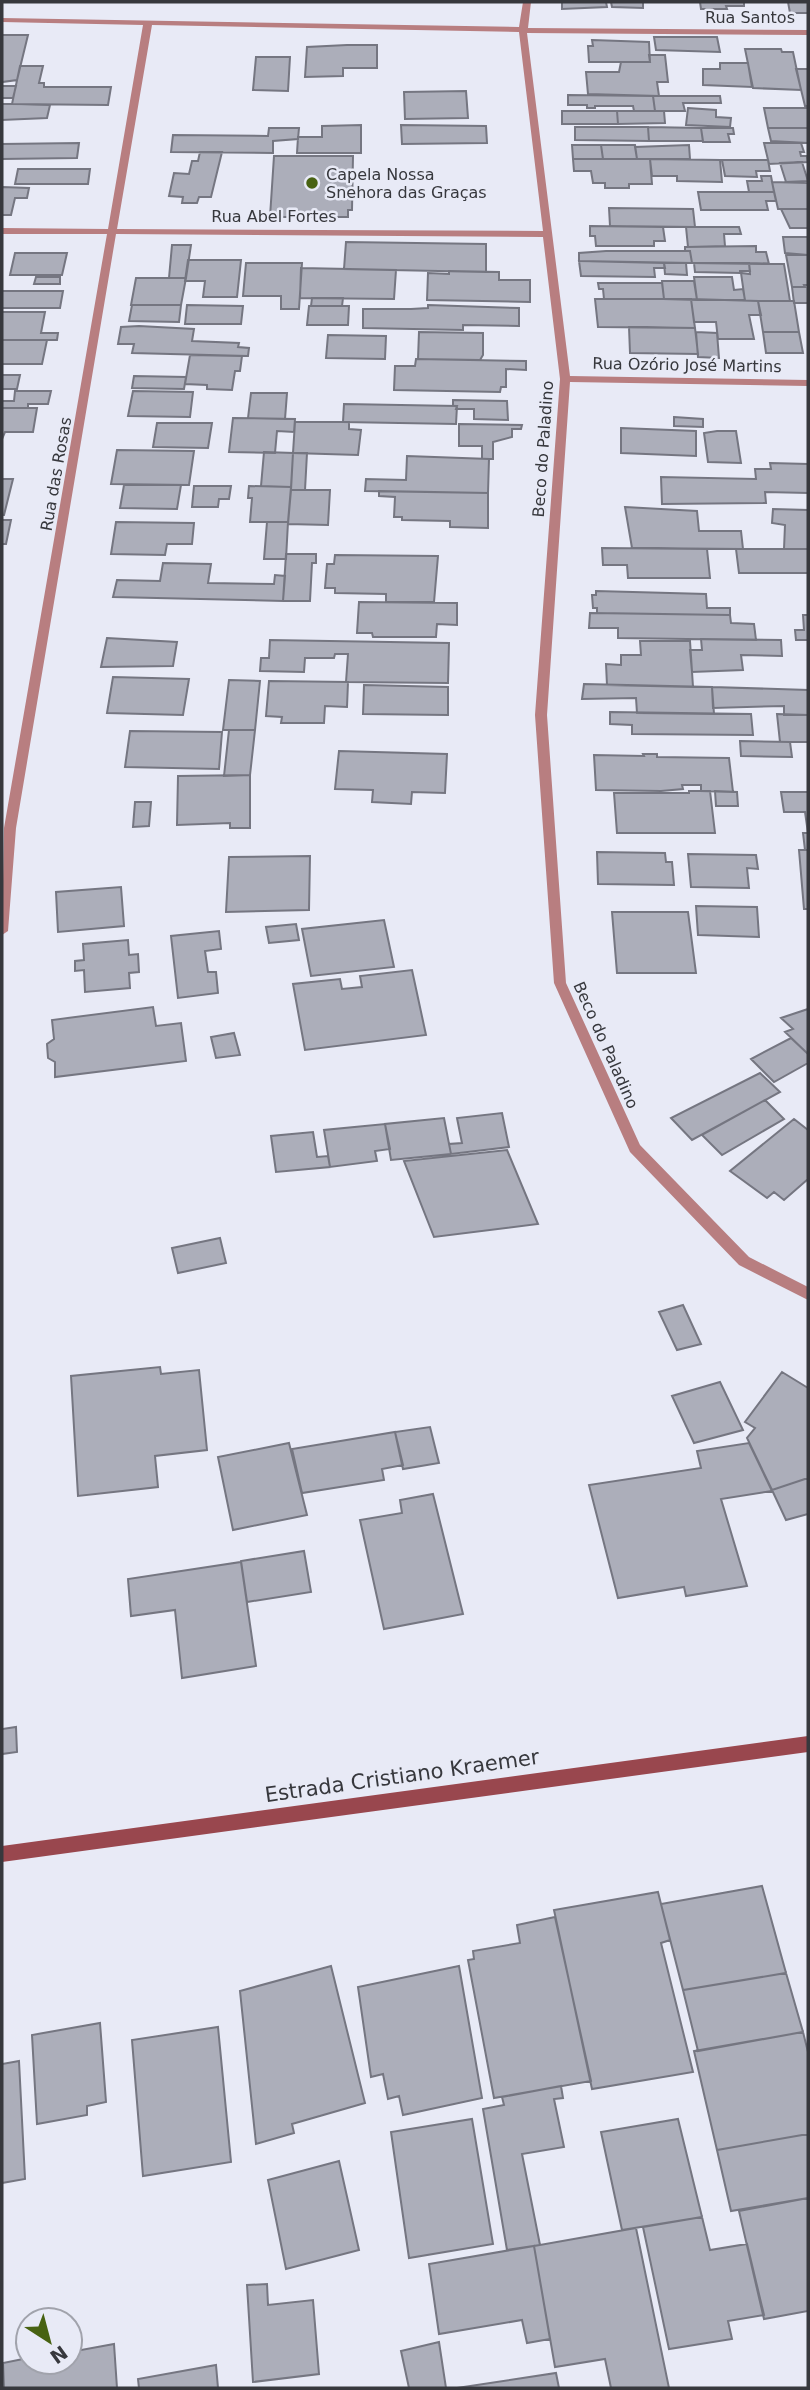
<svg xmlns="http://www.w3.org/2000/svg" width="810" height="2390" font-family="'DejaVu Sans',sans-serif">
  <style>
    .building { fill: #acaeba; stroke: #757681; stroke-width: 2 }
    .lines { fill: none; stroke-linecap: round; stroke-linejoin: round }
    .minor { fill: #b87e80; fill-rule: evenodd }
    .secondary { fill: #99474e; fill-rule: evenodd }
    .poi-dot { fill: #486212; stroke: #e8eaf6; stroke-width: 2.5 }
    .labels { text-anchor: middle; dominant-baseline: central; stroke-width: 5; stroke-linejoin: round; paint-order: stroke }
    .far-street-label { font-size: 16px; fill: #37383d; stroke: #e8eaf6 }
    .far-poi-label { font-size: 16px; fill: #37383d; stroke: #e8eaf6; text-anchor: start }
    .near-street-label { font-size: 21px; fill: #37383d; stroke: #e8eaf6 }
  </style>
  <rect width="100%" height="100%" fill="#e8eaf6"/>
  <path class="building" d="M562,2H606L607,7L562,9Z
    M611,2H643V8L612,7Z
    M700,2H744V6H726L727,9H701Z
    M788,2H808V13H790Z
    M2,35H28L17,80L2,82Z
    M654,37H717L720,52L656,50Z
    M592,40L649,42L650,62H589L588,46H593Z
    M347,45H377V68H343V76L305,77L307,47Z
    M745,49H781L782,52H793L801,90L753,88Z
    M649,55H665L668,82H657L659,96L588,94L586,72H619L621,62H650Z
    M256,57H290L288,91L253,90Z
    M720,63H748L752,87L703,85V69H720Z
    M20,66H43L39,83H44V87H111L108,105L12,104Z
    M796,69H808V106H805Z
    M2,86H16L13,98H2Z
    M466,91L468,118L405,119L404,92Z
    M568,95L653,96L655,111H634L633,106H595V108H587V105H568Z
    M653,96H720L721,103H683L685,111H655Z
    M2,104H12L50,105L47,118L2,120Z
    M688,108L716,110V117L731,118L730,127L686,125Z
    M764,108H808V128H768Z
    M562,111H617L618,124H562Z
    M617,111H664L665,123L618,124Z
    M361,125V153H297L298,137H322V126Z
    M401,125L486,126L487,143L402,144Z
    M575,127H648L649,141L575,140Z
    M648,127L701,128L703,141H649Z
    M269,128H299L298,139L273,141V153L171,152L173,135L268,136Z
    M701,128H733L734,134H728L730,142H703Z
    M768,128H808V143L771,141Z
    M79,143L77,158L2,159V144Z
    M764,143H801L804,152H800L801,156H807L808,162L769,164Z
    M572,145H601L603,159H573Z
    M601,145H635L637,159H603Z
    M689,145L690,159H637L635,147Z
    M200,152H222L211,197H199L197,203H182L183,197L169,196L174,173L189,174L192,161H198Z
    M274,156H353L352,210H348V217H270Z
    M573,159H650L652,184H629V188H605V183H593L591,171H574Z
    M650,159L720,160L722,182L677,181V176H652Z
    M722,160H768L770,171H756L757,177L725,176Z
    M802,162L808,181L786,182L780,163Z
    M18,169H90L88,184H15Z
    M761,176H771L774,192H749L747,181H762Z
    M772,182L808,183V209H778Z
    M2,187L29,188L27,198H15L11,215H2Z
    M698,192H774L776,201H766L768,210H701Z
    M609,208L693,209L695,227L610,226Z
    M781,209H808V228H790Z
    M590,226L663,227L665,241H654V246H596L595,236H590Z
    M686,227H739L741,234H724L725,246L688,247Z
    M783,237H808V255L785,253Z
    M346,242L486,244V272L344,269Z
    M172,245H191L186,278H169Z
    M756,246V252H766L769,264L692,263L690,251H685V247Z
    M606,251H690L692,263L579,261V253Z
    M15,253H67L62,275H10Z
    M786,255H808V285H804L805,287H792Z
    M188,260H241L237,297H203L205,281H185Z
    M579,261L664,263L665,268H654L655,277L581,276Z
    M246,263H302L299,309H281V296H243Z
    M664,263H686L687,275L665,274Z
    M694,263H749L750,271H740V273L695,272Z
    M749,263L784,264L790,301H745L741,273L750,274Z
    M301,268L396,270L394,299L300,298Z
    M449,271L499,272V280H530V302L427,300L428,273L449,274Z
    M36,277H60V284H34Z
    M694,277H732L734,290L743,289L745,300H697Z
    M136,278H186L181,305H131Z
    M662,281H694L697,300L664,299Z
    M598,283H662L664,299H604L603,289H599Z
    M804,285H808V303H794L792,287H805Z
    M2,291H63L60,308H2Z
    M312,298H343L342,306H311Z
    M595,299H691L695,328L598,327Z
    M691,299L758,301L761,315H749L754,339H718L716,322H694Z
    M758,301H794L799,332H763Z
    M132,305H181L179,322L129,321Z
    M187,305L243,306L241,324H185Z
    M428,305L519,308V326L463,325V330L363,328V309H411L428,308Z
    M309,306H349L348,325H307Z
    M2,312H45L41,333H58L57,340H2Z
    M139,326L194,329L192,341L239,343L238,347L249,348L248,356L132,353L134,344H118L121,327Z
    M629,327L695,328L698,354L630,353Z
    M419,332L483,333V355L480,360L418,359Z
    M696,332L717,333L719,358L698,357Z
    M763,332H799L803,353H766Z
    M328,335L386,336L385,359L326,358Z
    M2,340H47L42,364H2Z
    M190,355L242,356L240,371H235L232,390L207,389V385L185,384Z
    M416,359L526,361V370L506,369V387H501L500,392L394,390L395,366H415Z
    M2,375H20L17,389H2Z
    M134,376L186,377L184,389L132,388Z
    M15,391H51L48,404H28V408H2V401H14Z
    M133,391L193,392L190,417L128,416Z
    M251,393H287L285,419L248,418Z
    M453,400L507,401L508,420L474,419V409H456L457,406H453Z
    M344,404L457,406L456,424L343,422Z
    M2,408H37L33,432H5L2,439Z
    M674,417L703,419V427L674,426Z
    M233,418L295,419L294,432L277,431L275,453L229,452Z
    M295,422H349V429L361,430L358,455L293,453Z
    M157,423H212L208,448L153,447Z
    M459,424L522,425L521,429H512V437L493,442V459H482V446H459Z
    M621,428L696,431V456L621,453Z
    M717,431H736L741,463L708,462L704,433Z
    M117,450L194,451L189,485L111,484Z
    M264,452L293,453L291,487L261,486Z
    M293,453H307L305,490H291Z
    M407,456L489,459L488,493L365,491L366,479L406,480Z
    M770,463L808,464V493L765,492L766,503L662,504L661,477L756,479L755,469H771Z
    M2,479H13L4,515H2Z
    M124,485H181L177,509L120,508Z
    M194,486H231L229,499H219L218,507H192Z
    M249,486L291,487L288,522H250L252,498H248Z
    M291,490H330L328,525L288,524Z
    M379,491L488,493V528L450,527V521L402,520V517H394L395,497L379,496Z
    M625,507L697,511L699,531H741L743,549L632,548Z
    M773,509L808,510V549H784L785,525L772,523Z
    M2,520H11L6,544H2Z
    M116,522L194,523L192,544H167L165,555L111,554Z
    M267,522H288L286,559H264Z
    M602,548L707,549L710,578H628L627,565H603Z
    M736,549H808V573H739Z
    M286,554H316V563H312L310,601H283Z
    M335,555L438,556L434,602H386V594L335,593V588H325L327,564H334Z
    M163,563L211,564L208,583L274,584L275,575L285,576L283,601L113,597L117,580L160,581Z
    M596,591L706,594L707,608H730V615L597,613V608H593L592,595H596Z
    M359,602L457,603V625L437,624L436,637H373L372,633H357Z
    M590,613L730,615L731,623L754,624L756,640L618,638V628H589Z
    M803,615H808V640H796L795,630H804Z
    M107,638L177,642L173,666L101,667Z
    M701,639L781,640L782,656L741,655L743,670L692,672L690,650H702Z
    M270,640L449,643L448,683L346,682L348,654H335L334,658H305L304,672L260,671L261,658H269Z
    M640,641H690L693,687L607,685L606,664L621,665V655H641Z
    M113,677L189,679L183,715L107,713Z
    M229,680L260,681L255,730H223Z
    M269,681L348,682L347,707L325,706L324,723H281L282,717L266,716Z
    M584,684L712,687L714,714L637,713L636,698L582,699Z
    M364,685L448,687V715L363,714Z
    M712,687L808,690V715H784V706L713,708Z
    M610,712L751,714L753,735L632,734V725L610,724Z
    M777,714L808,715V742H780Z
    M229,730H255L250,775L224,776Z
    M130,731L222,732L219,769L125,767Z
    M740,741L790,742L792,757L741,756Z
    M339,751L447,754L445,793L412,792L411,804L372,802L373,790L335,789Z
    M643,754H657V757L729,758L733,792L701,791V785H682L683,789L661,791L596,790L594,755L644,756Z
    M250,775V828H230V823L177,825L178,776Z
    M689,791H710L715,833H617L614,793H689Z
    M715,791L737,792L738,806H716Z
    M781,792H808V850H805L803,833H808L805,812H784Z
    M135,802H151L149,826L133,827Z
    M799,850H808V909H804Z
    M597,852L665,853L666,862H672L674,885L598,884Z
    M688,854L756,855L758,869L747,868L749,888L691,887Z
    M310,856L309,910L226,912L229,857Z
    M121,887L124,926L58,932L56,892Z
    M696,906L757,907L759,937L698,935Z
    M612,912H688L696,973H617Z
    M384,920L394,967L311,976L302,929Z
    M296,924L299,940L269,943L266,927Z
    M219,931L221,949L205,951L208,972H216L218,993L178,998L171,936Z
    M128,940L129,955L138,954L139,972L129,973L130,988L85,992L84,970L75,971V961L84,960L83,944Z
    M412,970L426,1035L305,1050L293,984L340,979L342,989L362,987L360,976Z
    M153,1007L156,1026L181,1023L186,1061L55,1077V1062L48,1058L47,1044L54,1039L52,1020Z
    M808,1009V1054L785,1032L793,1029L781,1018Z
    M234,1033L240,1055L216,1058L211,1037Z
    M791,1038L808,1054V1063L774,1082L751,1059Z
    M760,1073L780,1092L692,1140L671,1118Z
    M765,1100L784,1119L722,1155L702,1135Z
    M502,1113L509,1147L451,1154L449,1144L462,1143L457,1118Z
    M444,1118L451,1154L391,1160L385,1124Z
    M794,1119L808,1130V1179L784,1200L774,1192L767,1198L730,1171Z
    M385,1124L390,1149L375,1151L377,1161L330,1167L324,1130Z
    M313,1132L317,1157L328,1156L330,1167L276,1172L271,1136Z
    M507,1150L538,1224L434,1237L404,1161Z
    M220,1238L226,1263L178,1273L172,1248Z
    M683,1305L701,1344L677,1350L659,1312Z
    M160,1367L161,1374L199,1370L207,1450L155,1456L158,1487L78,1496L71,1376Z
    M782,1372L808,1388V1478L772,1490L747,1438L755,1428L745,1422Z
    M720,1382L743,1430L694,1443L672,1396Z
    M430,1427L439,1463L403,1469L395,1432Z
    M395,1432L403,1465L382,1469L384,1480L302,1493L292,1449Z
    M289,1443L307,1515L233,1530L218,1457Z
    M749,1443L772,1491L721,1499L747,1586L686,1596L684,1587L618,1598L589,1485L701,1468L697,1451Z
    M808,1478V1514L786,1520L772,1490Z
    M433,1494L463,1614L384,1629L360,1520L402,1513L400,1500Z
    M304,1551L311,1592L247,1602L241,1561Z
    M241,1562L256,1666L182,1678L175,1610L131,1616L128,1579Z
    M16,1727L17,1752L2,1754V1729Z
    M762,1886L786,1973L683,1990L661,1904Z
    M658,1892L670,1940L661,1943L693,2072L592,2089L554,1910Z
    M555,1917L591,2081L494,2098L468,1960L474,1959L473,1951L520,1943L517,1925Z
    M331,1966L365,2103L292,2124L294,2133L256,2144L240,1991Z
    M459,1966L482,2098L403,2115L399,2096L388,2099L383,2074L371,2077L358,1987Z
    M786,1973L803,2032L698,2051L683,1990Z
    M100,2023L106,2102L87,2106V2115L37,2124L32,2035Z
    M218,2027L231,2162L143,2176L132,2040Z
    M803,2032L808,2052V2134L717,2150L694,2051Z
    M19,2061L25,2179L2,2183V2064Z
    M561,2086L563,2098L554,2099L564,2147L522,2154L540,2245L507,2250L483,2109L504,2105L502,2097Z
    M472,2119L493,2244L409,2258L391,2132Z
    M678,2119L702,2217L622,2230L601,2132Z
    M808,2134V2198L731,2211L717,2150Z
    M339,2161L359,2250L286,2269L268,2180Z
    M808,2198V2311L764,2319L739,2211Z
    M702,2217L710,2250L747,2244L764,2315L728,2321L732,2339L669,2349L643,2227Z
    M636,2228L669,2388H611L605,2359L555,2367L534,2246Z
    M534,2246L550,2339L527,2343L522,2320L439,2334L429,2264Z
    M267,2284L268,2305L313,2300L319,2374L253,2382L247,2285Z
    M439,2342L446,2388H409L401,2351Z
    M114,2344L117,2388H4L3,2363L28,2358V2362H70V2352Z
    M216,2365L218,2388H139L138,2379Z
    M556,2373L559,2388H457Z"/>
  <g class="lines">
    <path class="minor" d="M523,2H531L528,28L808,30V35L527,33L570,376L808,380V386L570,382L547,715L566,983L640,1145L749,1257L808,1287V1300L739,1265L630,1152L554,983L535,715L560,379L543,237L116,234L16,828L8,931L2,935L4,828L107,234H2V228L108,229L143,25L2,22V18L519,27ZM152,25L519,32L543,231L117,229Z"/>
    <path class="secondary" d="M808,1736V1752L2,1862V1846Z"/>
  </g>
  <circle class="poi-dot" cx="312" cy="183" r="7"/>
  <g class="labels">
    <g class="far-street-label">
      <text x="750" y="17">Rua Santos</text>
      <text x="274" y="216">Rua Abel Fortes</text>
      <text transform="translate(687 365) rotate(1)">Rua Ozório José Martins</text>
      <text transform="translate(543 449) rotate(-86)">Beco do Paladino</text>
      <text transform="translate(56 474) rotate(-80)">Rua das Rosas</text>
      <text transform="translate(606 1045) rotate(66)">Beco do Paladino</text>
    </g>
    <g class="far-poi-label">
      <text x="326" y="174">Capela Nossa<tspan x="326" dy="18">Snehora das Graças</tspan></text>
    </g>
    <g class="near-street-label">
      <text transform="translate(402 1776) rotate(-8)">Estrada Cristiano Kraemer</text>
    </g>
  </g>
  <rect width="810" height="2390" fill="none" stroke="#37383d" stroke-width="7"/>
  <g transform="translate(49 2341) rotate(144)"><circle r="33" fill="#e8eaf6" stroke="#a1a3ac" stroke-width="2"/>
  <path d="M0-5L12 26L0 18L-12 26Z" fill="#486212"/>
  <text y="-10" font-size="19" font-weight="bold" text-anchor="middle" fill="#37383d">N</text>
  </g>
</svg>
